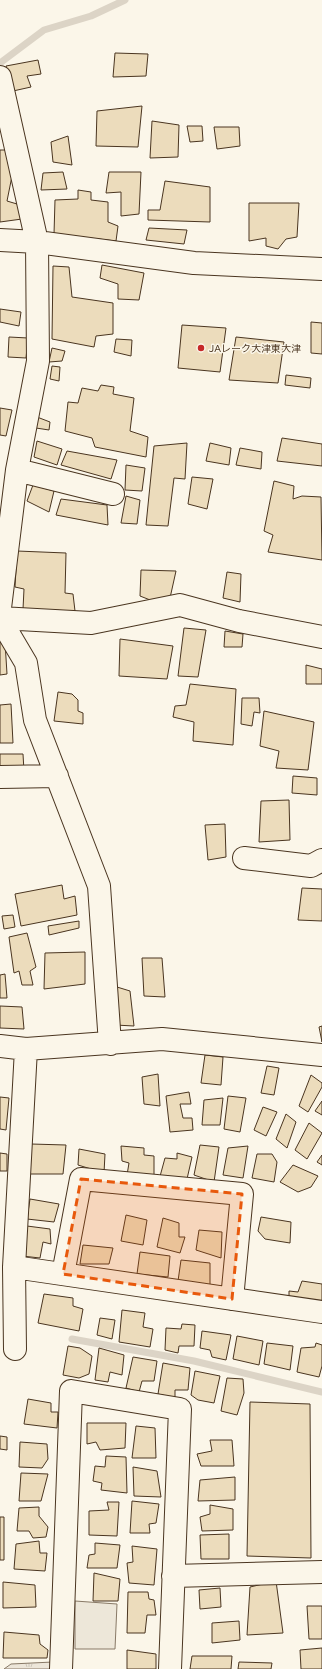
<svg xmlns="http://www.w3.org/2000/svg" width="322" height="1669" font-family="Figtree,'Noto Sans JP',sans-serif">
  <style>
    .park { fill: url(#park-tufts); stroke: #887966 }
    .parking { fill: #ede7d9; stroke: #887966 }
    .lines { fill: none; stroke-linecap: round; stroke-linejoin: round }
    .stream { stroke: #dcd4c6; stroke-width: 7 }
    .building { fill: #ecdcbc; stroke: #4a3520 }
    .minor-casing { stroke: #4a3520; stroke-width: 24 }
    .minor { stroke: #fbf6e9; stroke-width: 22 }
    .marked { fill: #e8590c; fill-opacity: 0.2; stroke: #e8590c; stroke-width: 3; stroke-dasharray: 8 5; stroke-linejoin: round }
    .poi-dot { fill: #c62828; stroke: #fbf6e9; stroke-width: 1.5 }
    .labels { text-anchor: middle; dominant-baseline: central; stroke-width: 3; stroke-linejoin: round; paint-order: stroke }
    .poi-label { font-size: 10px; fill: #4a3520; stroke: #fbf6e9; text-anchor: start }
  </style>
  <defs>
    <pattern id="park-tufts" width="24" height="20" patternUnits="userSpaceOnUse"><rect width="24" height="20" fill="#ede6d9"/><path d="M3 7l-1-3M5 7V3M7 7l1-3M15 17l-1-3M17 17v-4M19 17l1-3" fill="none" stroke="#cdc6ba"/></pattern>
  </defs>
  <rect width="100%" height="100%" fill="#fbf6e9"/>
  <path class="park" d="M53,1662L52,1669H4L11,1664Z"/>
  <path class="parking" d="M75,1601L117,1604L115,1649H75Z"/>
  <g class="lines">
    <path class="stream" d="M0,63L44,30L91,16L125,0
      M72,1339L194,1361L322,1392"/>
  </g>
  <path class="building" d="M115,53L148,54L146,76L113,77Z
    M38,60L41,74L27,76L31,87L13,91L6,66Z
    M142,106L138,147L96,146L97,111Z
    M152,121L179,125L178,157L150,158Z
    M187,126H202L203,141L190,142Z
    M214,127H239L240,146L217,149Z
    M68,136L72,165L53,162L51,142Z
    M0,150H7L13,171L7,201L17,204L23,210L22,219L0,222Z
    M63,172L67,189L41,190L43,173Z
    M109,172H141L139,214L121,216V192L106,193Z
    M165,181L210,187V222L148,220V210H160Z
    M78,190L91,192V200L108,202V222L118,226L116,241L54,234L55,200L78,199Z
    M249,203H299L297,237L286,239L278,249L266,246V238L249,241Z
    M149,228L187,230L184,244L146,240Z
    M102,265L144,273L139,300L118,299V284L100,278Z
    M53,266L69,267L72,297L113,303V334L96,336L94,347L52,339Z
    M0,309L21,312L19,326L0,322Z
    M311,322L322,323V354L311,353Z
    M182,325L226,328L220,372L178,368Z
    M9,337L28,338L26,358L8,357Z
    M236,337L284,342L278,383L229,380Z
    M116,339L132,340L131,356L114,352Z
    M52,348L65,351L62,361L49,362Z
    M52,366L60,367L59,381L50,379Z
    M286,375L311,378L310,388L285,385Z
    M101,385L114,387L113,394L134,398L130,431L148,437L146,457L95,447L92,438L65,431L68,402L78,403L82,388L98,391Z
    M0,408L12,410L6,436L0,435Z
    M37,417L50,422L49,430L36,428Z
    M282,438L322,444V466L277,461Z
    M37,441L62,449L57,465L34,457Z
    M187,443L185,479L174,478L168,526L146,525L154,446Z
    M210,443L231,448L229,465L206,461Z
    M240,448L262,452L261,469L236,465Z
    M67,451L117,460L111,479L61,465Z
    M126,465L145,468L142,491L125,490Z
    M192,477L213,479L207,509L188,504Z
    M274,481L294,486L293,499L302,496L321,497L322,560L268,552L273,535L264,531Z
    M33,485L54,491L49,512L27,501Z
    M126,496L140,500L137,524L121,523Z
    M61,499L107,505L108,525L56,515Z
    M17,551L66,553L65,593L73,594L75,611L23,609L24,589L15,587Z
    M141,570L176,571L168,607L140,596Z
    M227,572L241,574L240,602L223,598Z
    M184,628L206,630L198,677L178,676Z
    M225,631L243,634L242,647H224Z
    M120,639L173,646L167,679L119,676Z
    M0,642H5L7,674L0,675Z
    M306,665L322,669V684H306Z
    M190,684L236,689L233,745L193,741L194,722L173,717L175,706L186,705Z
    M58,692L72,694L78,700V711L83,713V724L54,721Z
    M242,698H259L260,713L254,712L252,726L241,724Z
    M11,704L13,743H0V705Z
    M264,711L314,722L308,770L276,768L279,751L260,746Z
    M0,754H23L24,771L0,769Z
    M293,776L317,778V795L292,793Z
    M289,800L290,840L259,842L261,801Z
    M225,824L226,857L208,860L205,825Z
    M62,885L64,899L75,896L77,915L21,926L15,894Z
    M302,888L322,889V921L298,920Z
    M13,915L15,927L4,929L2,916Z
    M79,921V928L49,935L48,926Z
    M27,933L36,967L30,971L33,985H22L19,971L14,973L9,937Z
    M85,952V984L44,989L45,953Z
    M142,958H162L165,997L144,996Z
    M5,974L7,998H0V975Z
    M117,987L130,991L134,1026L115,1025Z
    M0,1006L22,1007L24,1029L0,1028Z
    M322,1026V1042L319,1027Z
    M205,1055L223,1057L221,1085L201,1083Z
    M267,1066L279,1068L274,1095L261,1093Z
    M158,1074L160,1106L144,1104L142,1077Z
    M311,1075L322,1083V1087L308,1112L299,1106Z
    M189,1092L191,1104H180L183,1118H192L193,1130L170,1132L166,1096Z
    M228,1096L246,1098L240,1132L224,1129Z
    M0,1097L9,1098L6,1130L0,1129Z
    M223,1098L220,1125H202L204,1100Z
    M322,1101V1115L315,1111Z
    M263,1107L277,1112L266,1136L254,1130Z
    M286,1114L296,1122L287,1148L276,1139Z
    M309,1123L322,1133L307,1159L295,1150Z
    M31,1144L66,1145L63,1174H29Z
    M200,1145L219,1147L214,1182L194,1175Z
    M121,1146L144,1148V1155L154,1156V1176L127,1175L129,1163L122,1161Z
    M248,1146L243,1178L223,1175L228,1148Z
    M79,1149L105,1154L104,1173L78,1165Z
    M0,1153L7,1154V1171H0Z
    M177,1153L192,1157L187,1179L159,1180L165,1158L177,1159Z
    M257,1154H272L277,1162L274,1182L252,1178Z
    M322,1155V1165L317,1162Z
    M293,1165L318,1176L311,1187L298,1192L280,1182Z
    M30,1199L59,1204L54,1222L27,1219Z
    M126,1215L147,1220L143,1245L121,1241Z
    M261,1217L291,1222L290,1243L265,1239L258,1231Z
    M163,1218L179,1223V1237H185L180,1253L157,1247Z
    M27,1226L50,1229L51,1244L43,1242L40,1258L22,1256Z
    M199,1230L222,1232L221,1258L196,1250Z
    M83,1245L113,1248L109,1264H80Z
    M140,1252L170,1256L168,1277L137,1274Z
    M181,1260L210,1263V1285L178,1281Z
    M302,1281L322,1284V1304L289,1300V1291L298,1292Z
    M44,1294L73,1298V1306L83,1309L79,1331L38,1323Z
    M122,1310L145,1313L143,1327L153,1329L150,1347L119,1342Z
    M100,1318L115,1320L112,1339L97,1335Z
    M182,1324L195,1325L194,1346H179L178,1353L165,1350L166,1328L181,1329Z
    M202,1331L231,1335L226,1360L212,1357L210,1350L200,1348Z
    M237,1336L263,1341L259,1365L233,1359Z
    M267,1343L293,1346L290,1370L264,1364Z
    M316,1343L322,1345V1366L319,1377L297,1372L301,1348L315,1347Z
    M68,1346L80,1348L92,1356L89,1374L79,1378L63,1375Z
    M99,1348L124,1355L122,1375L110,1372L108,1382L95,1380Z
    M133,1357L157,1361L154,1381H142L139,1392L126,1388Z
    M163,1363L190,1368L188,1390H175V1398L158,1394Z
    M195,1371L220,1376L214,1403L198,1400L191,1395Z
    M227,1378L243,1379L244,1393L237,1415L221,1411Z
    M28,1399L51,1403V1412H58L57,1428L24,1424Z
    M250,1402L310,1404L311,1558L247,1556Z
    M87,1423H126L125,1448L100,1450L96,1442L87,1444Z
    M136,1426L155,1428L156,1458H132Z
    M0,1436L7,1437V1450L0,1449Z
    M210,1440H232L234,1466H201L197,1454L212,1451Z
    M20,1442L47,1444L48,1459L42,1468L19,1467Z
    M106,1456L126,1457L127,1493L101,1490L102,1483L93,1481L95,1466L105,1467Z
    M133,1467L157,1471L161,1497L134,1496Z
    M21,1473L48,1474L41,1501H19Z
    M235,1477V1500L198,1501L200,1480Z
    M132,1501L159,1504L156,1523L149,1524L150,1533H130Z
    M107,1502H119L117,1536L89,1535V1511L109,1510Z
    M210,1505L233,1509V1530L202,1531L200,1517L210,1514Z
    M39,1507V1516L48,1527L46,1537L33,1538L29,1531H17L19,1508Z
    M0,1517H4V1560H0Z
    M229,1534V1559H201L200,1535Z
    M39,1541L40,1553H47L45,1571L14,1569L16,1544Z
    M95,1543L120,1545L117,1568H87L89,1555L95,1554Z
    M132,1546L157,1549L154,1585L129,1583L127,1563L133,1562Z
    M94,1573L120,1579L118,1601H93Z
    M276,1581L283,1633L247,1635L250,1587Z
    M3,1582L35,1585L36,1607L3,1608Z
    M220,1588L221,1607L200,1609L199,1590Z
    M128,1592H148L149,1599L154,1600L156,1615H147L145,1633H127Z
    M307,1606H322V1639H309Z
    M239,1621L240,1640L212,1643V1623Z
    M4,1632L39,1635L40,1644L48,1650L47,1658H3Z
    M322,1648V1669H301L300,1650Z
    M127,1650L156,1654V1669H127Z
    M192,1656H232L231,1669H190Z
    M239,1662L272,1663L271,1669H238Z"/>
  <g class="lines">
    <g class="minor-casing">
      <path id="minor" d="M0,77L37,242L38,361L17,470L0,608
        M0,240L37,242L194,263L322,269
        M17,470L113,494
        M0,618L91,623L180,605L239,621L322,637
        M0,619L26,663L35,720L99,886L110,1044
        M0,777L57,776
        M244,858L311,866L322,860
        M0,1046L26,1049L162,1039L322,1055
        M14,1267L26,1049
        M63,1274L81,1179L242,1194L232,1299
        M15,1349L14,1267L322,1312
        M173,1576L322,1572
        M61,1669L71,1391L180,1409L170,1669"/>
    </g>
    <use href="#minor" class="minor"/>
  </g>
  <path class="marked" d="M81,1179L242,1194L232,1299L63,1274Z"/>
  <circle class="poi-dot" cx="201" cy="348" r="4"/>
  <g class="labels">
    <g class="poi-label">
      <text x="209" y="348">JAレーク大津東大津</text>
    </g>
  </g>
</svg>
